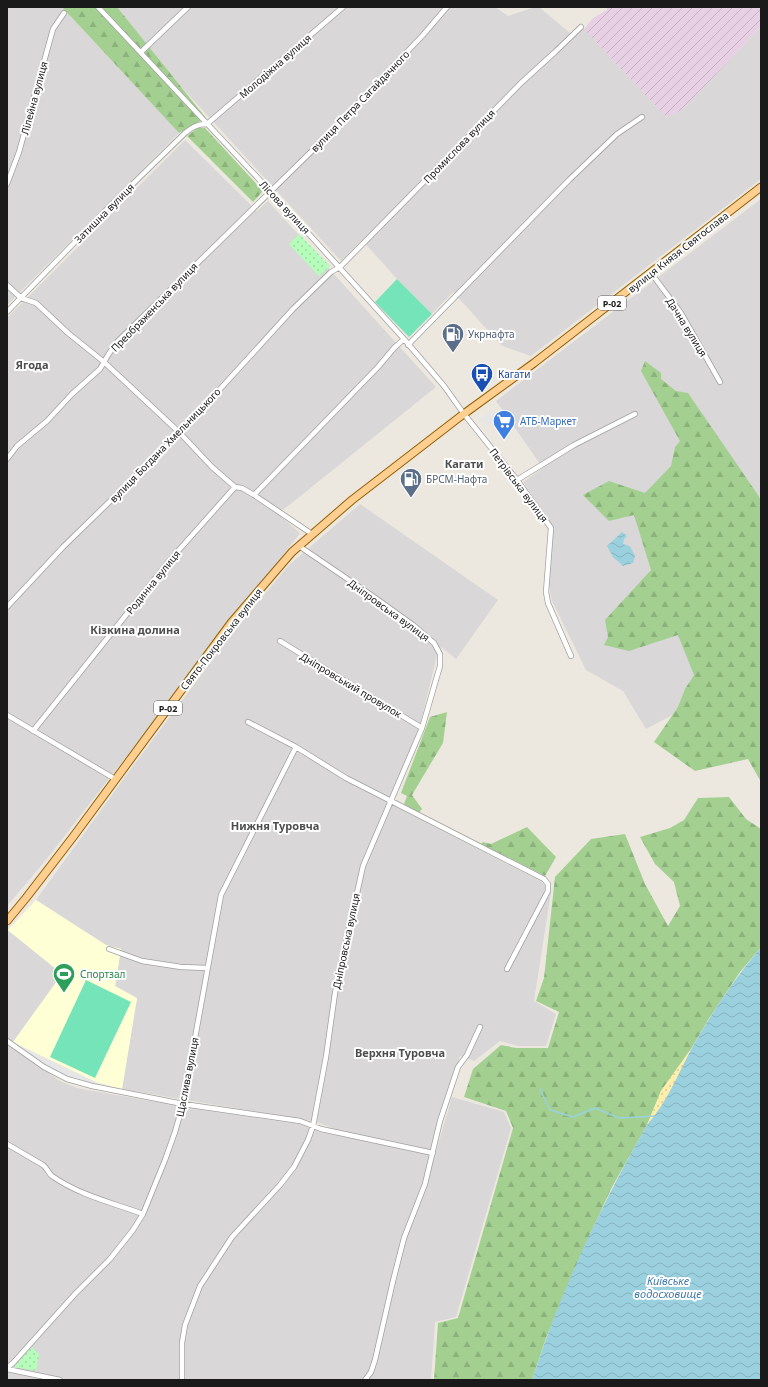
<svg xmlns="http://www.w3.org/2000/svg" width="768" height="1387" font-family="'Noto Sans',sans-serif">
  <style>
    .residential { fill: #d9d7d7 }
    .industrial { fill: url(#industrial-furrows) }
    .education { fill: #ffffd6 }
    .forest { fill: url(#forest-firs) }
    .sand { fill: url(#sand-dots) }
    .park { fill: url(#park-dots) }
    .pitch { fill: #75e4b8 }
    .parking { fill: #e6e6e6 }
    .water { fill: url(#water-waves) }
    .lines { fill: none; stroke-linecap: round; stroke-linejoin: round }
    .stream { stroke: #9bd1df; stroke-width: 1.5 }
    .street-casing { stroke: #a1a1a1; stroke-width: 6 }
    .primary-casing { stroke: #915f00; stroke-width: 9 }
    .street { stroke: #fff; stroke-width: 4.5 }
    .primary { stroke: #ffcf92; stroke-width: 7 }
    .labels { text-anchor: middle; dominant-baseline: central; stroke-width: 4; stroke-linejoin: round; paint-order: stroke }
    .shield { fill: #fff; stroke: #5f5f5f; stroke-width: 1 }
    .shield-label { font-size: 9px; font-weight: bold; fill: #1a1a1a }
    .street-label { font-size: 10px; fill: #1a1a1a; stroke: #fff }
    .service-label { font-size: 10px; fill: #4e5e75; stroke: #fff; text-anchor: start }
    .transit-label { font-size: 10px; fill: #164399; stroke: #fff; text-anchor: start }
    .shop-label { font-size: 10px; fill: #366cbe; stroke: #fff; text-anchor: start }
    .leisure-label { font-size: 10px; fill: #27864d; stroke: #fff; text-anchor: start }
    .neighbourhood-label { font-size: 11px; font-weight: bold; fill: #4d4d4d; stroke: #fff }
    .water-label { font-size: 11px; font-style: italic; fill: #417ab0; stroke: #fff }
  </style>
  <defs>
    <pattern id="industrial-furrows" width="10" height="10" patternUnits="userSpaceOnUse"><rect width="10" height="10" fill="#e7d0e3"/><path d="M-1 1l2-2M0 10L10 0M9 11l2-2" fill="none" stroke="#c6b2c2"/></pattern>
    <pattern id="forest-firs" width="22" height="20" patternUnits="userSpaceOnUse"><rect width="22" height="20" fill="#a3d090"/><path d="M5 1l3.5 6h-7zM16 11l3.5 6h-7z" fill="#8cb27c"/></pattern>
    <pattern id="sand-dots" width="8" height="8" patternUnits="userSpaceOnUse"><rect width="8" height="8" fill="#ffedab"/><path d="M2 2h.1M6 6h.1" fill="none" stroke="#dacb93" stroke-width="1.8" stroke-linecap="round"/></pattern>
    <pattern id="park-dots" width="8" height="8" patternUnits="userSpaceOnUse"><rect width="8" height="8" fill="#b6fdbb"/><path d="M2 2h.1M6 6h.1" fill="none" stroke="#9cd8a0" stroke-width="1.8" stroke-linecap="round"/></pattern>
    <pattern id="water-waves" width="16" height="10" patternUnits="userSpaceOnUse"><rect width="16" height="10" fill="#9bd1df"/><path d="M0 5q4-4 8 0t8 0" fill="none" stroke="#85b3bf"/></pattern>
  </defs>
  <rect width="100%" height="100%" fill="#ede8df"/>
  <path class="residential" d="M7,7H62L179,133L7,305Z
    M108,7H495L508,16L535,7H539L570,33L584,29L666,117L682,110L761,27V179L531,356L502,346L453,292L432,314L397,279L362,240L341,261Z
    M185,140L257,211L268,201L436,387L278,514L300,533L45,861L7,906V318Z
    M761,199V576L719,690L646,729L623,691L586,670L552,601L549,585L553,528L523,482L543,468L496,401Z
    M360,504L498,600L456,659L441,647L437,655L419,729L388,802L542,882L551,892L534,1001L556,1014L546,1046H518L500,1041L474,1061L460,1056L430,1150L337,1130L317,1122L122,1089L137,999L115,986L121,949L106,945L36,900L125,777L231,635L288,566Z
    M7,930L63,974L10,1046L60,1081L77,1088L195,1109L299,1124L319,1132L435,1155L452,1097L504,1112L511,1128L456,1317L435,1322L431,1380H7Z"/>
  <path class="industrial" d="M607,7H761V27L682,110L666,117L584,29L593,18L607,10Z"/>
  <path class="education" d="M36,900L106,945L121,949L115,986L137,998L122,1089L96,1082L13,1042L62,974L8,930Z"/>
  <path class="forest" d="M62,7H117L206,118L179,133Z
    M198,128H205L263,191L253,202L187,136Z
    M645,361L661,373V379L676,391L688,393L758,495L761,501V782L748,759L695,771L654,742L678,707L685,689L694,675L678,635L629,651L604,645L608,637L605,620L651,570L634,515L609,521L583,495L609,481L645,493L671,466L675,447L680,441L641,371Z
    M447,712L443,743L412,795L422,809L419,813L404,804L407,796L401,793L430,717Z
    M729,797L746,819L761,829V947L740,972L708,1020L691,1049L661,1091L647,1125L612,1187L585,1245L546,1338L532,1380H434L438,1323L458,1318L513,1128L506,1111L464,1097L473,1069L501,1045L516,1048H548L559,1012L536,1001L544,978L555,877L591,839L625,834L645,884L668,926L680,906L674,882L655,864L640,837L670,828L684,820L698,798Z
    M527,827L556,857L545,876L481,844L483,842L491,844Z"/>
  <path class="sand" d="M691,1049C679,1075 666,1103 647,1125L661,1091Z"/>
  <path class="park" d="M299,234L330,266L319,276L289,244Z
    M32,1347L39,1355L36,1371L14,1367Z"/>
  <path class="pitch" d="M397,279L432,314L409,337L375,302Z
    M86,980L131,1002L95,1078L50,1057Z"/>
  <path class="parking" d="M492,411L497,418L486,427L480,419Z
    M15,1044L96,1082L92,1086L67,1079L13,1046Z"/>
  <path class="water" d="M622,532L627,536L624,539L623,544L630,546L635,556L633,563L623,566L613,557L607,546Z
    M761,947V1380H532C561,1290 600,1207 647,1125C667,1102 678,1074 692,1048C712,1012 735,978 761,947Z"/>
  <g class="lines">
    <path class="stream" d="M540,1089L550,1110L573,1117L595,1108L619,1118L655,1116"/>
    <g class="street-casing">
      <path id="street" d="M98,7L270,191L404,339L444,386L464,414L517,480L551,528L546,592L548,603L571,656
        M141,52L188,7
        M7,184L19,152L53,29L64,13
        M651,273L681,313L720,382
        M7,285L21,298L36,303L68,333L104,362L180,433L212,467L235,487L242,488L254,495L312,534
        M7,312L106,210L185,133C193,127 197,124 207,124L343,7
        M408,345L569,180L617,134L642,117
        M7,459L17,446L47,421L72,394L100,369L108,355L117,342L320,143L423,35L447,7
        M517,480L574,445L635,414
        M254,495L378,367L394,348L404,339
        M7,607L63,547L180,433L293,309L331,272L340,267L521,83L555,52L581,27
        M280,641L422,728
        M7,715L115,779
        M248,722L296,747L346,778L544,879L548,884V891L507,969
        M33,731L170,560L235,487
        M109,949L142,961L181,967L207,968
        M7,1041L44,1067L67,1079L92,1086L183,1104L300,1121L321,1129L433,1153
        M7,1144L43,1165C47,1168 49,1174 52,1176C79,1195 113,1203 143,1214
        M7,1368L13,1363L75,1294L110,1259L133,1230L143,1214L165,1160L175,1132L183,1104L221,895L296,747
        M7,1369L60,1380
        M182,1380V1343L185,1325L200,1286L232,1237L280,1185L294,1167L308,1140L313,1126L326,1057L335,993L363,866L422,728L440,666V654L434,643L413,625L374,597L299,546
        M365,1380L371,1372L375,1360L393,1281L404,1238L425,1184L440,1121L458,1067L467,1055L480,1027"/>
    </g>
    <g class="primary-casing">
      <path id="primary" d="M7,921L26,898L73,837L231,623L292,552L352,500L461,416L534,363L761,187"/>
    </g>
    <use href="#street" class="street"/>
    <use href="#primary" class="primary"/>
  </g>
  <defs>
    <g id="fuel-pin" transform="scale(1.15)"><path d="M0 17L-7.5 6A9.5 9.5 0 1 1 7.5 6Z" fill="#5c6f8a" stroke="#fff"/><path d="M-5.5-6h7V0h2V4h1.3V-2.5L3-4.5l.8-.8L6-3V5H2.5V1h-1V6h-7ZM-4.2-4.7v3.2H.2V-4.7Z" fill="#fff"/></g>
    <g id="bus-pin" transform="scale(1.15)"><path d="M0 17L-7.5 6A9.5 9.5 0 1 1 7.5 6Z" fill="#1a4fb4" stroke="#fff"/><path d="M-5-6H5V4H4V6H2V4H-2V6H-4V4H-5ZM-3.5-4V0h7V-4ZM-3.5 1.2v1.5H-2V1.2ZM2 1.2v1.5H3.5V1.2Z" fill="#fff"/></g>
    <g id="supermarket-pin" transform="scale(1.15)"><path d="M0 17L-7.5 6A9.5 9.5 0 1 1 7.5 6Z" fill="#3f7fe0" stroke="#fff"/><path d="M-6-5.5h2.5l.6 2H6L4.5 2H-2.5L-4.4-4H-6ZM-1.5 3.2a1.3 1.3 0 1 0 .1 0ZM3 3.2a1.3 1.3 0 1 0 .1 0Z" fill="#fff"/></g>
    <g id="stadium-pin" transform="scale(1.15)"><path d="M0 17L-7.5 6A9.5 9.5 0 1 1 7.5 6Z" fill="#2e9e5b" stroke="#fff"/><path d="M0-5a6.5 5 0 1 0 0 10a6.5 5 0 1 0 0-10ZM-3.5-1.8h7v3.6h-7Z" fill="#fff"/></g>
  </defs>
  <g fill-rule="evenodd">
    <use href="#fuel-pin" x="453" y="334"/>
    <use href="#bus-pin" x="482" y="374"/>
    <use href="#supermarket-pin" x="504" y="421"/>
    <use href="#fuel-pin" x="411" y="479"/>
    <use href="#stadium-pin" x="64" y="974"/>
  </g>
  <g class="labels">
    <g class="shield">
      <rect x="598" y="296" width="28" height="14" rx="3"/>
      <rect x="154" y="701" width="28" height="14" rx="3"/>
    </g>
    <g class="shield-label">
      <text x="612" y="303">Р-02</text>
      <text x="168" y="708">Р-02</text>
    </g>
    <g class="street-label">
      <text transform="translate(275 66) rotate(-41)">Молодіжна вулиця</text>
      <text transform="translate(34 98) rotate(-75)">Лілейна вулиця</text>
      <text transform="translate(360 101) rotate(-46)">вулиця Петра Сагайдачного</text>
      <text transform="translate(459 146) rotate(-46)">Промислова вулиця</text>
      <text transform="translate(285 207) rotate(47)">Лісова вулиця</text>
      <text transform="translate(104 213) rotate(-45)">Затишна вулиця</text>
      <text transform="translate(678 252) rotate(-38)">вулиця Князя Святослава</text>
      <text transform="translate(154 307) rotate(-46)">Преображенська вулиця</text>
      <text transform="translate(687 327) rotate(58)">Дачна вулиця</text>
      <text transform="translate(165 445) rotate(-46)">вулиця Богдана Хмельницького</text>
      <text transform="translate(519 485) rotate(53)">Петрівська вулиця</text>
      <text transform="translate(153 582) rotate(-51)">Родинна вулиця</text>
      <text transform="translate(389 610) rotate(36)">Дніпровська вулиця</text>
      <text transform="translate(221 639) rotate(-52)">Свято-Покровська вулиця</text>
      <text transform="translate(351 685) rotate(31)">Дніпровський провулок</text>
      <text transform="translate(346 941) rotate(-78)">Дніпровська вулиця</text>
      <text transform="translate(187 1077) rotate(-79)">Щаслива вулиця</text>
    </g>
    <g class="service-label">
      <text x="468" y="334">Укрнафта</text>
      <text x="426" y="479">БРСМ-Нафта</text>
    </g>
    <g class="transit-label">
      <text x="498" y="374">Кагати</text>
    </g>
    <g class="shop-label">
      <text x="520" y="421">АТБ-Маркет</text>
    </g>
    <g class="leisure-label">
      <text x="80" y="974">Спортзал</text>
    </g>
    <g class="neighbourhood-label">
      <text x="32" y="364">Ягода</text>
      <text x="464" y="463">Кагати</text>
      <text x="135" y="629">Кізкина долина</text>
      <text x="275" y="825">Нижня Туровча</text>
      <text x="400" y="1052">Верхня Туровча</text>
    </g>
    <g class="water-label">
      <text x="668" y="1280">Київське<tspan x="668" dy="13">водосховище</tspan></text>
    </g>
  </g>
  <rect width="768" height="1387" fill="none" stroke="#1a1a1a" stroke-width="16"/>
</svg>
